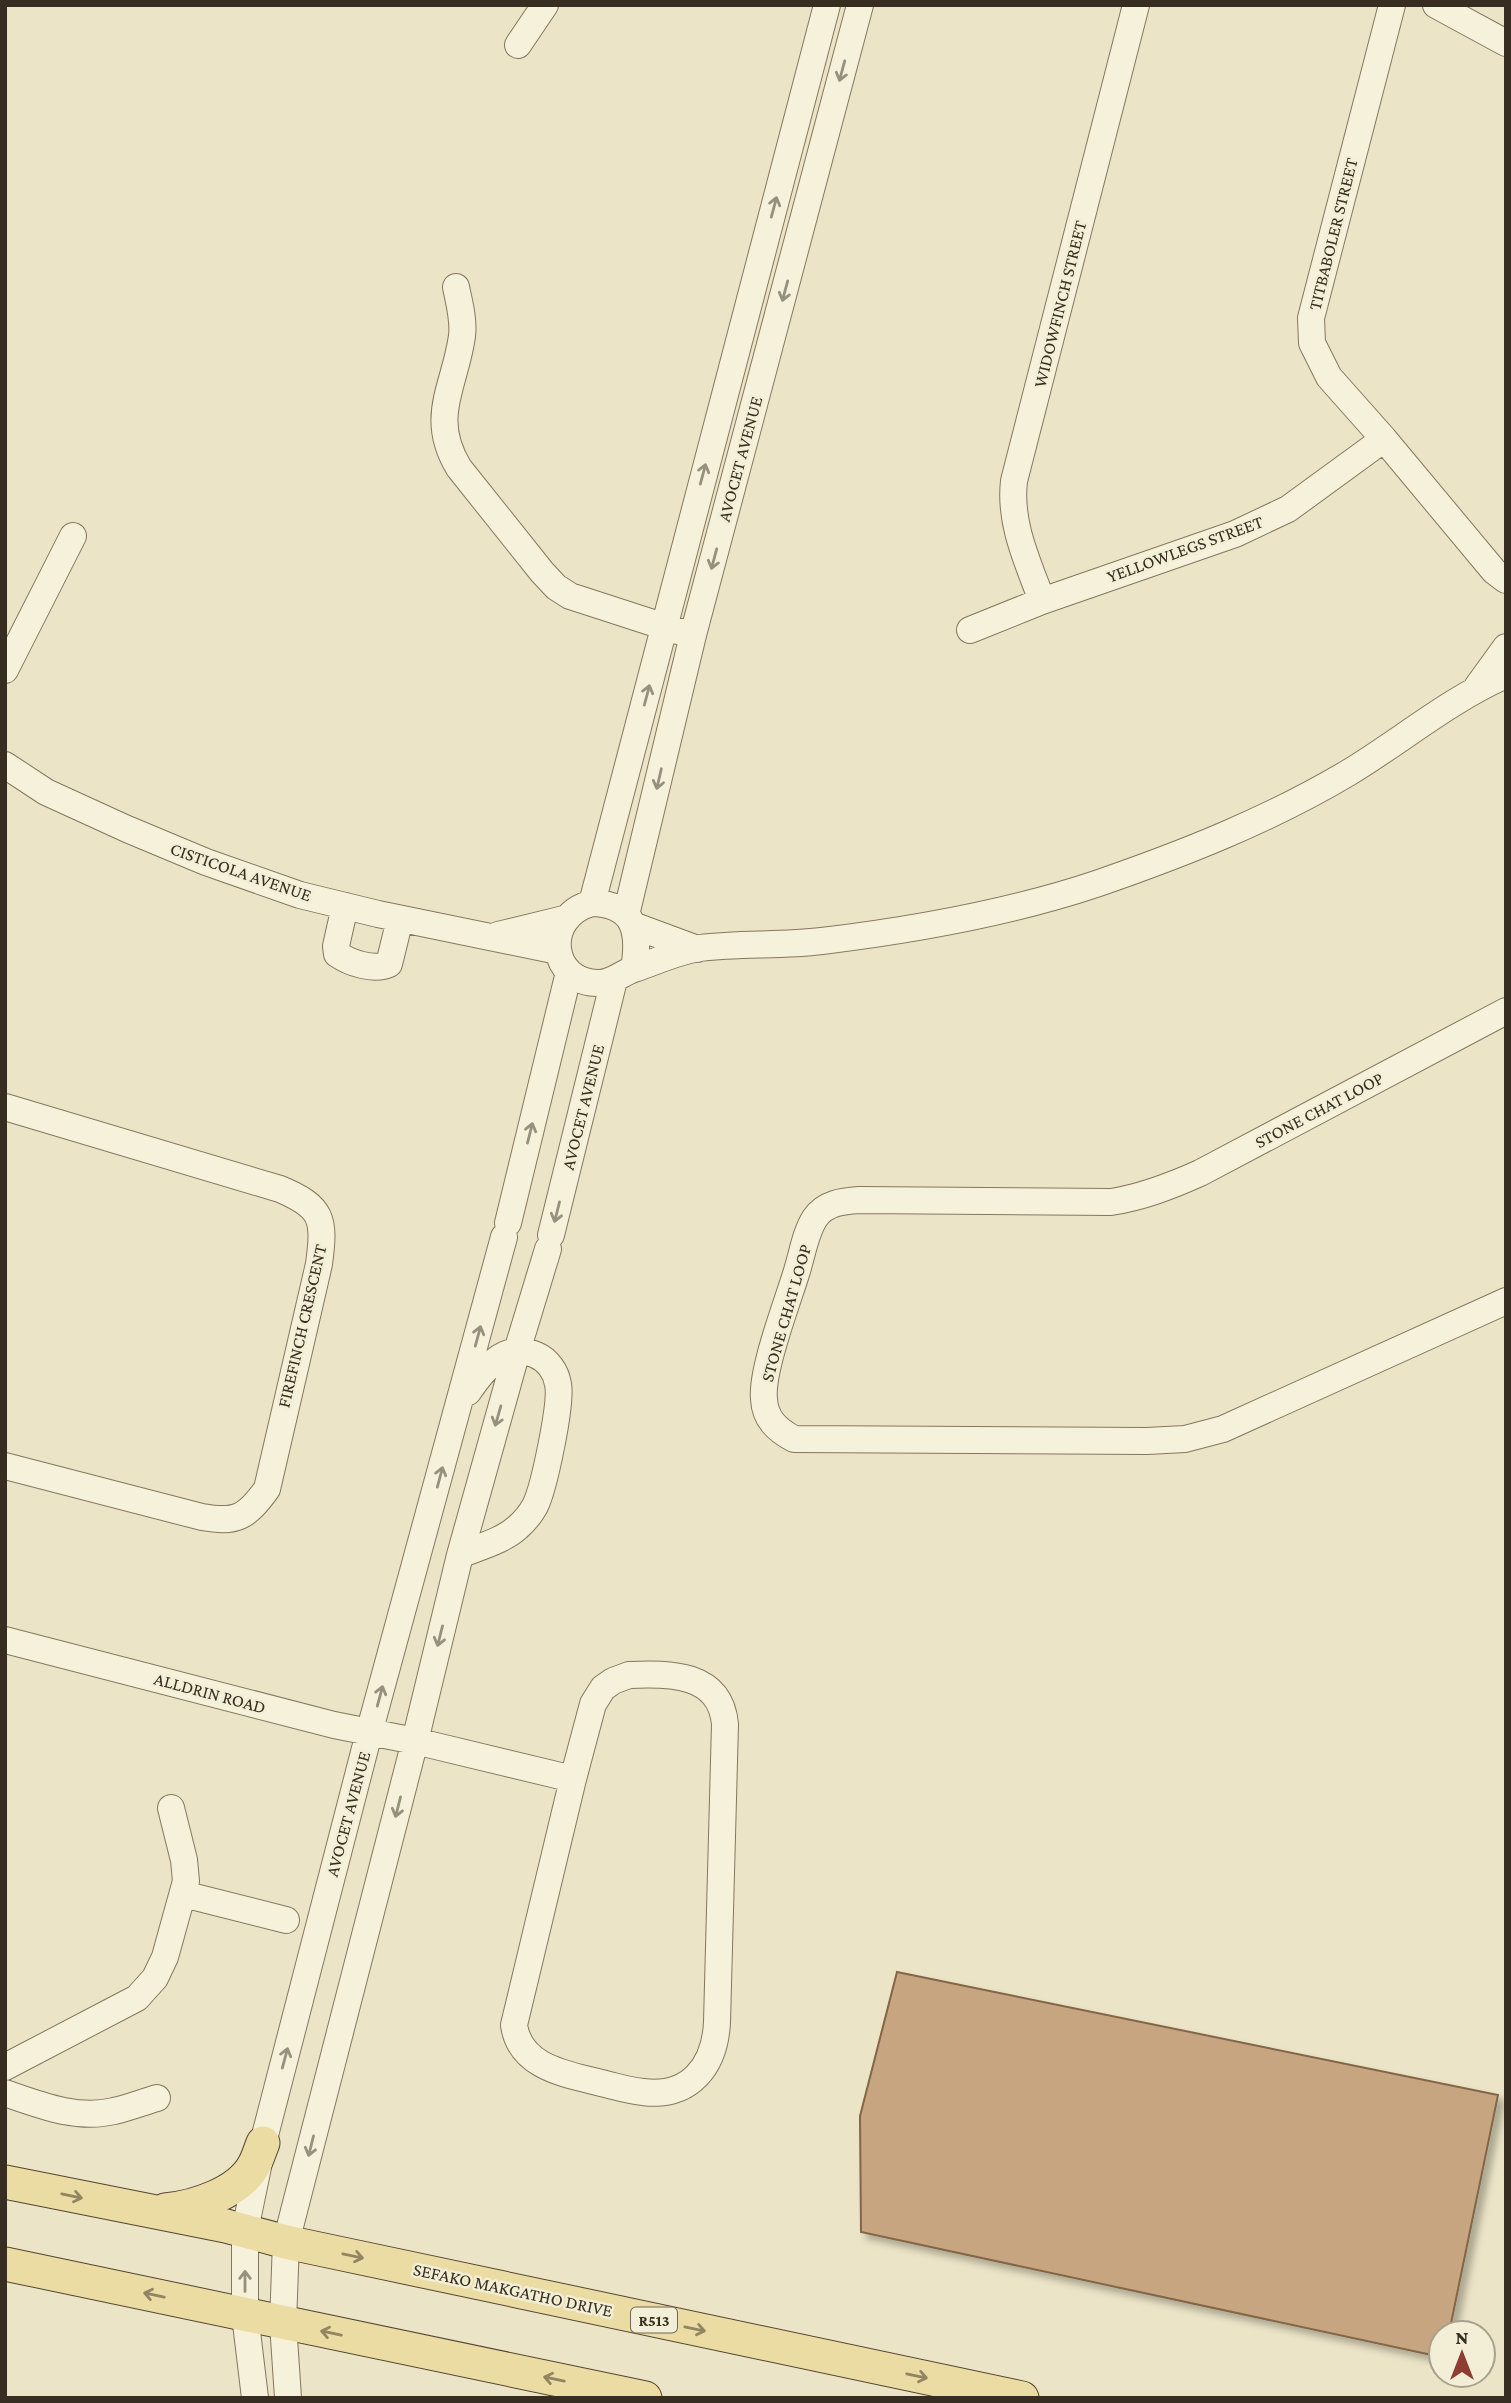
<svg xmlns="http://www.w3.org/2000/svg" width="1511" height="2403" font-family="'Crimson Pro',serif">
  <style>
    .building { fill: #c6a580; stroke: #836546; stroke-width: 2; filter: url(#shadow) }
    .lines { fill: none; stroke-linecap: round; stroke-linejoin: round }
    .minor-casing { stroke: #85775e; stroke-width: 28 }
    .major-casing { stroke: #544532; stroke-width: 35 }
    .minor { stroke: #f6f1da; stroke-width: 26 }
    .major { stroke: #ebdca3; stroke-width: 33 }
    .oneway { stroke: #96907e }
    .oneway2 { stroke: #918562 }
    .labels { text-anchor: middle; dominant-baseline: central; stroke-width: 5; stroke-linejoin: round; paint-order: stroke }
    .shield { fill: #f3eed6; stroke: #6f6857; stroke-width: 2 }
    .shield-label { font-size: 16px; font-weight: bold; fill: #372e21 }
    .street-label { font-size: 18px; fill: #372e21; stroke: #f3eed6 }
  </style>
  <defs>
    <filter id="shadow"><feDropShadow dx="6" dy="6" stdDeviation="3.5" flood-color="#0004"/></filter>
  </defs>
  <rect width="100%" height="100%" fill="#ebe4c7"/>
  <path class="building" d="M897,1972L1498,2095L1449,2333H1441V2357L861,2232L860,2116Z"/>
  <g class="lines">
    <g class="minor-casing">
      <path id="minor" d="M1392,5L1311,318L1312,343L1329,377L1384,439L1494,571L1506,580
        M1436,5L1506,43
        M518,45L545,5
        M456,287C459,302 464,319 462,336C455,387 428,417 459,468L542,572L556,587L570,596L681,632
        M1042,601C1028,562 1009,524 1014,481L1136,5
        M970,630L1042,601L1235,534L1288,509L1384,439
        M5,670L73,536
        M1477,687L1506,647
        M5,765L46,792L127,829L206,862L300,895L378,914L558,951
        M592,903L827,5
        M592,903C636,904 640,933 634,969C622,973 612,983 599,983C550,984 541,917 592,903Z
        M345,906L336,946L337,954C350,963 374,971 389,964L400,919
        M626,915L693,635L860,5
        M635,926L697,949
        M498,935L564,919
        M634,969C655,962 678,951 700,948C740,943 781,946 822,941C913,930 1009,913 1096,884C1183,854 1269,820 1348,773C1401,741 1449,700 1506,675
        M1506,1011L1200,1173C1171,1186 1143,1197 1111,1202L859,1200C843,1201 825,1203 815,1218C805,1233 802,1256 796,1274C787,1303 761,1371 764,1399C765,1419 777,1430 794,1439L1147,1441L1185,1439L1223,1429L1506,1301
        M5,1107L280,1189C323,1207 325,1219 319,1264L267,1489C246,1518 236,1523 202,1517L5,1466
        M508,1223L569,972
        M551,1235L614,980
        M460,1555C479,1547 503,1541 518,1527C525,1521 531,1513 535,1506C544,1488 562,1403 558,1384C556,1372 548,1360 536,1355C505,1341 484,1369 468,1392
        M5,1640L334,1725L415,1741L573,1779
        M629,1675C670,1673 720,1673 725,1724L717,2022C715,2066 690,2098 643,2092C629,2091 615,2086 601,2083C567,2074 520,2068 514,2025L573,1779L593,1704L603,1688L613,1681Z
        M183,1894L286,1920
        M5,2067L137,1998L155,1978L165,1957L186,1881L184,1860L171,1808
        M5,2093C40,2105 77,2120 114,2111C128,2108 143,2102 157,2098
        M255,2398L245,2315V2230L263,2143L369,1733L504,1237
        M288,2398L283,2323L286,2242L415,1741L460,1555L517,1351L548,1249"/>
    </g>
    <g class="major-casing">
      <path id="major" d="M5,2182L226,2226L286,2242L1022,2398
        M165,2210C195,2207 239,2193 254,2165C258,2158 260,2150 263,2143
        M5,2264L645,2398"/>
    </g>
    <use href="#minor" class="minor"/>
    <use href="#major" class="major"/>
  </g>
  <defs><path id="oneway-shaft" d="M-6 0H5M1.5-3L5.5 0L1.5 3" fill="none" stroke-width="1.6" stroke-linecap="round" stroke-linejoin="round" transform="scale(1.75)"/></defs>
  <g class="oneway">
    <use href="#oneway-shaft" transform="translate(842 71) rotate(105)"/>
    <use href="#oneway-shaft" transform="translate(774 207) rotate(-75)"/>
    <use href="#oneway-shaft" transform="translate(785 291) rotate(105)"/>
    <use href="#oneway-shaft" transform="translate(703 474) rotate(-75)"/>
    <use href="#oneway-shaft" transform="translate(714 559) rotate(105)"/>
    <use href="#oneway-shaft" transform="translate(647 695) rotate(-75)"/>
    <use href="#oneway-shaft" transform="translate(659 779) rotate(103)"/>
    <use href="#oneway-shaft" transform="translate(530 1133) rotate(-76)"/>
    <use href="#oneway-shaft" transform="translate(557 1212) rotate(104)"/>
    <use href="#oneway-shaft" transform="translate(478 1336) rotate(-75)"/>
    <use href="#oneway-shaft" transform="translate(498 1416) rotate(106)"/>
    <use href="#oneway-shaft" transform="translate(440 1477) rotate(-75)"/>
    <use href="#oneway-shaft" transform="translate(440 1636) rotate(104)"/>
    <use href="#oneway-shaft" transform="translate(380 1696) rotate(-75)"/>
    <use href="#oneway-shaft" transform="translate(398 1807) rotate(104)"/>
    <use href="#oneway-shaft" transform="translate(285 2058) rotate(-75)"/>
    <use href="#oneway-shaft" transform="translate(311 2146) rotate(104)"/>
    <use href="#oneway-shaft" transform="translate(245 2281) rotate(-90)"/>
  </g>
  <g class="oneway2">
    <use href="#oneway-shaft" transform="translate(72 2196) rotate(12)"/>
    <use href="#oneway-shaft" transform="translate(353 2256) rotate(12)"/>
    <use href="#oneway-shaft" transform="translate(154 2295) rotate(-168)"/>
    <use href="#oneway-shaft" transform="translate(695 2329) rotate(12)"/>
    <use href="#oneway-shaft" transform="translate(331 2333) rotate(-168)"/>
    <use href="#oneway-shaft" transform="translate(917 2376) rotate(12)"/>
    <use href="#oneway-shaft" transform="translate(554 2379) rotate(-168)"/>
  </g>
  <g class="labels">
    <rect class="shield" x="631" y="2307.5" width="46" height="25" rx="5"/>
    <g class="shield-label">
      <text x="654" y="2320">R513</text>
    </g>
    <g class="street-label">
      <text transform="translate(1333 234) rotate(-76)">TITBABOLER STREET</text>
      <text transform="translate(1060 304) rotate(-76)">WIDOWFINCH STREET</text>
      <text transform="translate(740 459) rotate(-75)">AVOCET AVENUE</text>
      <text transform="translate(1185 549) rotate(-20)">YELLOWLEGS STREET</text>
      <text transform="translate(241 872) rotate(19)">CISTICOLA AVENUE</text>
      <text transform="translate(583 1107) rotate(-76)">AVOCET AVENUE</text>
      <text transform="translate(1319 1110) rotate(-28)">STONE CHAT LOOP</text>
      <text transform="translate(786 1313) rotate(-74)">STONE CHAT LOOP</text>
      <text transform="translate(302 1326) rotate(-77)">FIREFINCH CRESCENT</text>
      <text transform="translate(210 1693) rotate(15)">ALLDRIN ROAD</text>
      <text transform="translate(348 1814) rotate(-75)">AVOCET AVENUE</text>
      <text transform="translate(513 2290) rotate(12)">SEFAKO MAKGATHO DRIVE</text>
    </g>
  </g>
  <rect width="1511" height="2403" fill="none" stroke="#372e21" stroke-width="14"/>
  <g transform="translate(1462 2354)"><circle r="33" fill="#f3eed6" stroke="#a8a18e" stroke-width="2"/>
  <path d="M0-5L12 26L0 18L-12 26Z" fill="#8f3c33"/>
  <text y="-10" font-size="19" font-weight="bold" text-anchor="middle" fill="#372e21">N</text>
  </g>
</svg>
